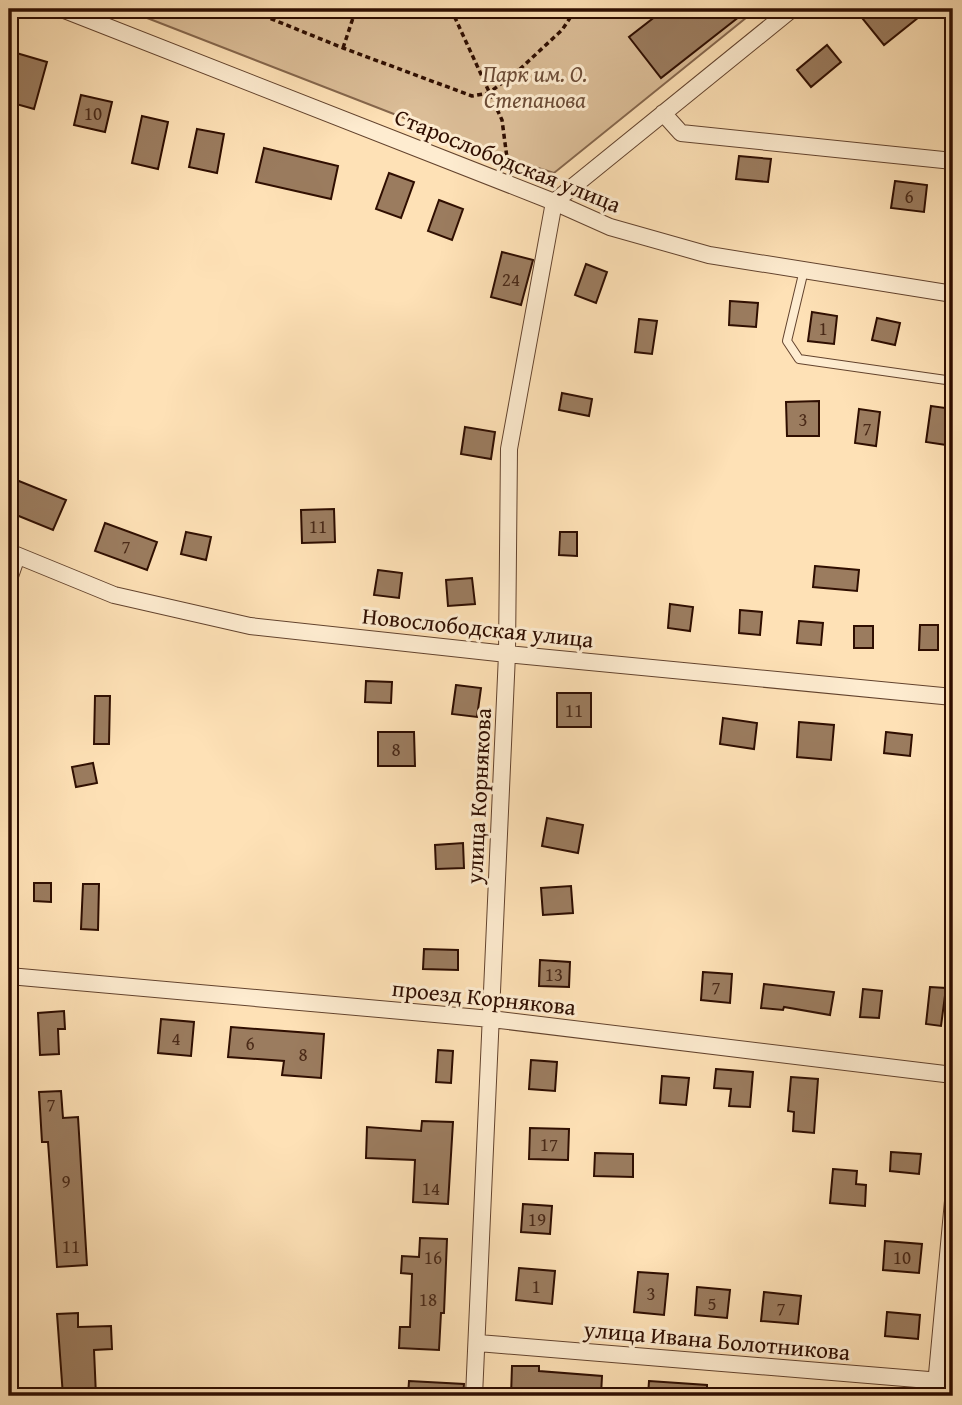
<svg xmlns="http://www.w3.org/2000/svg" width="962" height="1405" font-family="'Gentium Book Plus',serif">
  <style>
    .green { fill: #dbbd97; stroke: #85664c; stroke-width: 2 }
    .building { fill: #9b7c5f; stroke: #2f0e01; stroke-width: 2 }
    .lines { fill: none; stroke-linecap: round; stroke-linejoin: round }
    .service-casing { stroke: #63432e; stroke-width: 10 }
    .minor-casing { stroke: #63432e; stroke-width: 18 }
    .path { stroke: #2f0e01; stroke-width: 3.5; stroke-dasharray: 5 3.5; stroke-linecap: butt }
    .service { stroke: #feecd0; stroke-width: 8 }
    .minor { stroke: #feecd0; stroke-width: 16 }
    .labels { text-anchor: middle; dominant-baseline: central; stroke-width: 6; stroke-linejoin: round; paint-order: stroke }
    .number-label { font-size: 19px; fill: #4a2a18 }
    .park-label { font-size: 23px; font-style: italic; fill: #6b4b36; stroke: #feecd0 }
    .street-label { font-size: 23px; fill: #2f0e01; stroke: #feecd0 }
  </style>
  <rect width="100%" height="100%" fill="#fee1b6"/>
  <filter id="stains"><feTurbulence type="fractalNoise" baseFrequency=".00286" numOctaves="4"/><feColorMatrix values="0 0 0 0 .2 0 0 0 0 .09 0 0 0 0 .02 0 0 0 .5 -.17"/></filter>
  <radialGradient id="worn" r=".72"><stop offset=".6" stop-color="#630" stop-opacity="0"/><stop offset="1" stop-color="#630" stop-opacity=".3"/></radialGradient>
  <path class="green" d="M124,9H757L554,173L507,158Z"/>
  <path class="building" d="M665,9H749L661,78L629,37Z
    M873,9H929L884,45L862,18Z
    M827,45L841,62L811,87L797,70Z
    M13,52L47,62L34,109L9,102V65Z
    M81,95L112,102L105,132L74,125Z
    M142,116L168,122L158,169L132,163Z
    M197,129L224,134L217,173L189,167Z
    M264,148L338,166L331,199L256,182Z
    M739,156L771,159L768,182L736,179Z
    M389,173L414,182L401,218L376,209Z
    M895,181L927,185L924,212L891,208Z
    M439,200L463,209L452,240L428,231Z
    M502,252L533,260L521,305L491,297Z
    M586,264L607,272L596,303L575,295Z
    M730,301L758,303L756,327L729,325Z
    M812,312L837,316L834,344L808,341Z
    M877,318L900,323L895,345L872,340Z
    M639,319L657,321L652,354L635,352Z
    M562,393L592,399L589,416L559,410Z
    M819,401V436H787L786,402Z
    M931,406L953,409V446L926,442Z
    M859,409L880,412L876,446L855,443Z
    M465,427L495,432L491,459L461,454Z
    M9,477L66,500L53,530L9,512Z
    M334,509L335,542L302,543L301,510Z
    M105,523L157,542L147,570L95,551Z
    M186,532L211,537L206,560L181,554Z
    M560,532H577V556L559,555Z
    M815,566L859,570L857,591L813,587Z
    M378,570L402,573L399,598L374,595Z
    M472,578L475,604L448,606L446,580Z
    M670,604L693,607L690,631L668,628Z
    M740,610L762,612L760,635L739,633Z
    M799,621L823,623L821,645L797,643Z
    M920,625H938V650H919Z
    M854,626H873V648H854Z
    M366,681L392,682L391,703L365,702Z
    M456,685L481,688L477,717L452,714Z
    M557,693H591V727H557Z
    M95,696H110L109,744H94Z
    M723,718L757,723L754,749L720,744Z
    M799,722L834,725L831,760L797,757Z
    M378,732H414L415,766H378Z
    M886,732L912,735L910,756L884,753Z
    M93,763L97,783L76,787L72,767Z
    M547,818L583,825L578,853L542,846Z
    M463,843L464,868L436,869L435,845Z
    M34,883H51V902L34,901Z
    M83,884H99L98,930L81,929Z
    M571,886L573,913L543,915L541,888Z
    M424,949L458,950V970L423,969Z
    M540,960L570,962L569,987L539,986Z
    M703,972L732,974L730,1003L701,1000Z
    M764,984L834,992L830,1015L784,1007L783,1010L761,1008Z
    M930,987L946,988L941,1026L926,1024Z
    M863,989L882,991L879,1018L860,1017Z
    M64,1011L65,1029H58L59,1054L40,1055L38,1013Z
    M161,1019L194,1022L191,1056L158,1053Z
    M231,1027L324,1034L321,1078L282,1075L284,1061L228,1057Z
    M438,1050L453,1051L451,1083L436,1082Z
    M531,1060L557,1062L555,1091L529,1089Z
    M716,1069L753,1072L750,1107L729,1106L731,1089L714,1088Z
    M662,1076L689,1078L686,1105L660,1103Z
    M791,1077L818,1079L814,1133L793,1131L794,1112L788,1111Z
    M61,1091L63,1118L78,1117L87,1265L57,1267L48,1142H42L39,1092Z
    M422,1121L453,1122L448,1204L413,1202L415,1160L366,1158L367,1127L421,1131Z
    M530,1128L569,1129L568,1160L529,1159Z
    M891,1152L921,1154L919,1174L890,1171Z
    M595,1153L633,1154V1177L594,1176Z
    M833,1169L857,1171L856,1184L866,1185L865,1206L830,1203Z
    M523,1204L552,1206L550,1234L521,1232Z
    M420,1238L447,1239L444,1313H441L439,1350L399,1348L400,1327H410L412,1274L401,1273L402,1256L419,1257Z
    M885,1241L922,1244L919,1273L883,1270Z
    M519,1268L555,1271L552,1304L516,1300Z
    M638,1272L668,1274L664,1315L634,1312Z
    M697,1287L730,1290L727,1318L695,1315Z
    M764,1292L801,1296L798,1324L761,1321Z
    M887,1312L920,1315L918,1339L885,1336Z
    M78,1313V1327L111,1326L112,1349L94,1350L96,1396H63L57,1314Z
    M512,1366H539V1371L602,1376L601,1395L539,1391L538,1396H511Z
    M409,1381L464,1384L463,1396H408Z
    M649,1381L707,1385V1396H648Z"/>
  <g class="lines">
    <g class="service-casing">
      <path id="service" d="M804,270L787,341L799,359L953,381"/>
    </g>
    <g class="minor-casing">
      <path id="minor" d="M62,9L554,202L610,227L709,255L953,294
        M663,113L681,133L953,161
        M9,552L114,595L250,626L507,654L953,697
        M9,579L17,556
        M9,976L491,1019L953,1075
        M478,1343L953,1382
        M474,1396L507,654L509,449L554,202L792,9
        M935,1396L953,1201"/>
    </g>
    <path class="path" d="M247,9L343,48L472,96L489,93L520,69L562,30L576,9
      M451,9L502,120L507,158
      M343,48L356,9"/>
    <use href="#service" class="service"/>
    <use href="#minor" class="minor"/>
  </g>
  <g class="labels">
    <g class="number-label">
      <text x="93" y="113">10</text>
      <text x="909" y="196">6</text>
      <text x="511" y="279">24</text>
      <text x="823" y="328">1</text>
      <text x="803" y="419">3</text>
      <text x="867" y="428">7</text>
      <text x="318" y="526">11</text>
      <text x="126" y="546">7</text>
      <text x="574" y="710">11</text>
      <text x="396" y="749">8</text>
      <text x="554" y="974">13</text>
      <text x="716" y="987">7</text>
      <text x="176" y="1038">4</text>
      <text x="250" y="1043">6</text>
      <text x="303" y="1054">8</text>
      <text x="51" y="1104">7</text>
      <text x="549" y="1144">17</text>
      <text x="66" y="1181">9</text>
      <text x="431" y="1188">14</text>
      <text x="537" y="1219">19</text>
      <text x="71" y="1246">11</text>
      <text x="433" y="1257">16</text>
      <text x="902" y="1257">10</text>
      <text x="536" y="1286">1</text>
      <text x="651" y="1293">3</text>
      <text x="428" y="1299">18</text>
      <text x="712" y="1303">5</text>
      <text x="781" y="1308">7</text>
    </g>
    <g class="park-label">
      <text x="535" y="73">Парк им. О.<tspan x="535" dy="26">Степанова</tspan></text>
    </g>
    <g class="street-label">
      <text transform="translate(508 160) rotate(22)">Старослободская улица</text>
      <text transform="translate(478 627) rotate(6)">Новослободская улица</text>
      <text transform="translate(478 796) rotate(-87)">улица Корнякова</text>
      <text transform="translate(484 997) rotate(6)">проезд Корнякова</text>
      <text transform="translate(717 1340) rotate(5)">улица Ивана Болотникова</text>
    </g>
  </g>
  <rect width="962" height="1405" fill="none" stroke="#fee1b6" stroke-width="35"/>
  <rect x="10" y="10" width="941" height="1384" fill="none" stroke="#2f0e01" stroke-width="3.5"/>
  <rect x="18" y="18" width="927" height="1370" fill="none" stroke="#2f0e01" stroke-width="2"/>
  <rect width="100%" height="100%" filter="url(#stains)"/>
  <rect width="100%" height="100%" fill="url(#worn)"/>
</svg>
